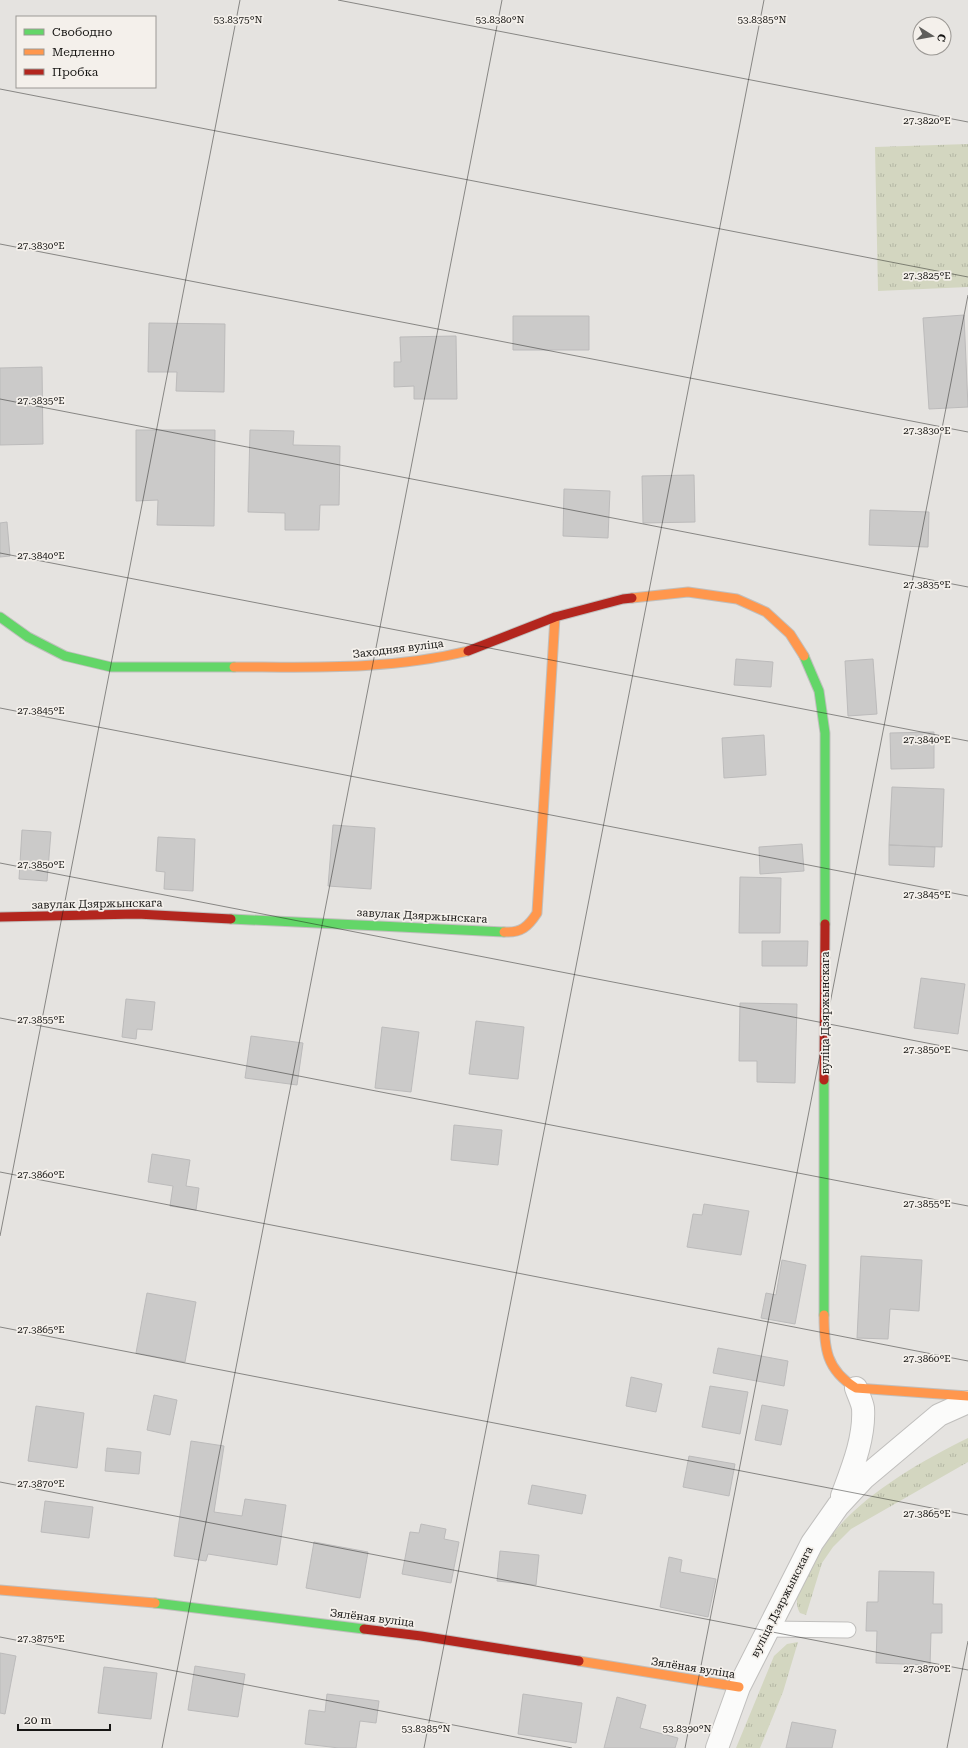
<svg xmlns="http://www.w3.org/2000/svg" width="968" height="1748" font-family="'Roboto Serif',serif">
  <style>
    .grass { fill: url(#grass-tufts) }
    .building { fill: #cbcac9; stroke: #bcbbbb }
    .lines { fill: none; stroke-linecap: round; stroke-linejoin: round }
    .lane-casing { stroke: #c0bfbd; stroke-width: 17 }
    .street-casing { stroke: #c0bfbd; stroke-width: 24 }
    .fast-casing { stroke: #c0bfbd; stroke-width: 11 }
    .slow-casing { stroke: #c0bfbd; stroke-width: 11 }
    .jam-casing { stroke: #c0bfbd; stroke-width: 11 }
    .lane { stroke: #fbfbfa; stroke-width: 15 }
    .street { stroke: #fbfbfa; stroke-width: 22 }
    .fast { stroke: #63d668; stroke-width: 9 }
    .slow { stroke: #ff974d; stroke-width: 9 }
    .jam { stroke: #b3261e; stroke-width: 9 }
    .ticks { fill: none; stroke: #171614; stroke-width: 1; stroke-opacity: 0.45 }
    .labels { text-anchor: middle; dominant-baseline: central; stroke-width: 3.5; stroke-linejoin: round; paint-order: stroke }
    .street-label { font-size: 11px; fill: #171614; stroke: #f4f0eb }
    .ticks-label { font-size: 10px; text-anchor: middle; fill: #171614; stroke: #f4f0eb; stroke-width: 3.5; stroke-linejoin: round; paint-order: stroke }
  </style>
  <defs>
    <pattern id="grass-tufts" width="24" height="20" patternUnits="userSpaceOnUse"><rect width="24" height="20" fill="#d3d6c0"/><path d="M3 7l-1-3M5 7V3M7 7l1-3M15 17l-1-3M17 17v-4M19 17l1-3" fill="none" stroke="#b4b7a4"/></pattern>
  </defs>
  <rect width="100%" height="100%" fill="#e5e3e0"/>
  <path class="grass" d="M968,144V287L878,291L875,147Z
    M968,1438V1462L851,1529L833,1547L822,1563L806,1615L800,1613C792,1599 801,1589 807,1576C814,1563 821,1550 830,1537C862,1495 921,1461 968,1438Z
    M798,1642L783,1692L760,1748H736L774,1656L787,1644Z"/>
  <path class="building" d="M964,315L968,407L929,409L923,318Z
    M513,316H589V350H513Z
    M149,323L225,324L224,392L176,391L177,372H148Z
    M456,336L457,399H414V386L394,387V362H401L400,337Z
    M42,367L43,444L0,445V368Z
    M136,430H215L214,526L157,525L158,500L136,501Z
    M250,430L294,431L293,445L340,446L339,505H320L319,530H285V513L248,512Z
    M694,475L695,522L643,523L642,476Z
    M564,489L610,491L608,538L563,536Z
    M870,510L929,512L928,547L869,545Z
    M7,522L10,556L0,557V523Z
    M736,659L773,662L771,687L734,685Z
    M873,659L877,714L848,716L845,661Z
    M934,732V768L891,769L890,733Z
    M764,735L766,775L724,778L722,738Z
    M892,787L944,789L942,847L889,845Z
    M333,825L375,828L371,889L328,886Z
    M22,830L51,832L47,881L19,879Z
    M158,837L195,839L193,891L164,889L165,872L156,871Z
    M802,844L804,871L760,874L759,847Z
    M889,845L935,847L934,867L889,865Z
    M740,877L781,878L780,933H739Z
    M762,941H808L807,966H762Z
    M921,978L965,984L958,1034L914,1028Z
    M126,999L155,1002L152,1030L137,1029L136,1039L122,1037Z
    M740,1003L797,1004L795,1083L757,1082V1061H739Z
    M476,1021L524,1027L518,1079L469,1074Z
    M382,1027L419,1032L411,1092L375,1088Z
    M251,1036L303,1043L297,1085L245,1078Z
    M454,1125L502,1130L498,1165L451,1160Z
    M152,1154L190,1160L186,1186L199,1188L196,1210L170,1206L173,1186L148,1182Z
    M704,1204L749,1211L741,1255L687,1247L693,1214L702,1215Z
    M861,1256L922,1260L919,1311L890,1309L888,1339L857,1338Z
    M782,1260L806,1265L795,1324L761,1318L766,1293L776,1295Z
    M147,1293L196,1302L185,1362L136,1353Z
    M718,1348L788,1361L784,1386L713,1373Z
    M631,1377L662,1384L656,1412L626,1406Z
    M710,1386L748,1392L740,1434L702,1427Z
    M154,1395L177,1400L170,1435L147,1430Z
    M762,1405L788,1410L781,1445L755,1440Z
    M36,1406L84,1413L77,1468L28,1461Z
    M191,1441L224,1446L214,1512L242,1516L245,1499L286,1505L277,1565L208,1554L206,1561L174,1556Z
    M107,1448L141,1452L139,1474L105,1471Z
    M689,1456L735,1464L729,1496L683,1487Z
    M532,1485L586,1495L582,1514L528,1504Z
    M45,1501L93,1507L89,1538L41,1532Z
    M421,1524L446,1529L444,1539L459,1542L451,1583L402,1574L410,1532L419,1533Z
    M314,1542L368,1552L360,1598L306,1588Z
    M500,1551L539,1555L536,1585L497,1581Z
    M669,1557L682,1560L680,1572L716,1579L708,1617L660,1607Z
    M879,1571L934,1572L933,1604H942V1633H931L930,1665L876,1663L877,1631H866L867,1602H878Z
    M0,1653L16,1656L5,1714L0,1713Z
    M195,1666L245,1674L238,1717L188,1710Z
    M104,1667L157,1673L151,1719L98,1713Z
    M327,1694L379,1701L376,1723L360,1721L356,1748H339L305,1744L309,1710L325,1712Z
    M523,1694L582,1703L576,1743L518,1734Z
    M617,1697L646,1705L640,1728L678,1738L675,1748H604Z
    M792,1722L836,1730L832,1748H786Z"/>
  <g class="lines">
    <g class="lane-casing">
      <path id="lane" d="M769,1629L848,1630"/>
    </g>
    <g class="street-casing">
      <path id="street" d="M842,1496C852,1469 865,1438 863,1408C862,1402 858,1394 856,1388
        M717,1748L739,1687L812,1543L838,1506L864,1478L939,1415L968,1402"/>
    </g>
    <g class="fast-casing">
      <path id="fast" d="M0,617L28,637L65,656L111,667H234
        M804,656L819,691L825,733V924
        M231,919L504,932
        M824,1315V1080
        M155,1603L364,1629"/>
    </g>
    <g class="slow-casing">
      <path id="slow" d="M632,598L688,592L737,599L766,612L790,634L804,656
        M234,667C313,667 391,670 468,651
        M504,932C521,933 528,927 537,913L555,617
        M824,1315C824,1348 826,1370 856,1388L968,1396
        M0,1590L155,1603
        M579,1661L739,1687"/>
    </g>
    <g class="jam-casing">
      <path id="jam" d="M468,651L555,617L623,599L632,598
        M0,917L137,914L231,919
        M824,1080L825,924
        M364,1629L421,1636L579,1661"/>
    </g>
    <use href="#lane" class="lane"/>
    <use href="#street" class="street"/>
    <use href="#fast" class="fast"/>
    <use href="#slow" class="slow"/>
    <use href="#jam" class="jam"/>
  </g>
  <path class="ticks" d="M338,0L968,122M0,89L968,277M0,244L968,432M0,399L968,587M0,553L968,741M0,708L968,896M0,863L968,1051M0,1018L968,1206M0,1172L968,1361M0,1236L240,0M0,1327L968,1515M0,1482L968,1670M0,1637L572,1748M162,1748L502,0M424,1748L764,0M685,1748L968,295M947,1748L968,1641"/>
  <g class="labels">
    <g class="street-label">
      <text transform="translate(398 649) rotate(-7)">Заходняя вуліца</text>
      <text transform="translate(97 904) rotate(-1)">завулак Дзяржынскага</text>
      <text transform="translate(422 916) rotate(3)">завулак Дзяржынскага</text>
      <text transform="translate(825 1013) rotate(-90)">вуліца Дзяржынскага</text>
      <text transform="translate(782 1602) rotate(-63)">вуліца Дзяржынскага</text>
      <text transform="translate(372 1618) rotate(7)">Зялёная вуліца</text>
      <text transform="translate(693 1668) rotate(9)">Зялёная вуліца</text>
    </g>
  </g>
  <g class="ticks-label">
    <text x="238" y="23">53.8375°N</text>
    <text x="500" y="23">53.8380°N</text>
    <text x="762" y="23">53.8385°N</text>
    <text x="927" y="124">27.3820°E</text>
    <text x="41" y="249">27.3830°E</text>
    <text x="927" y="279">27.3825°E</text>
    <text x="41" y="404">27.3835°E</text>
    <text x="927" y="434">27.3830°E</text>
    <text x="41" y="559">27.3840°E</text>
    <text x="927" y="588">27.3835°E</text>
    <text x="41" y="714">27.3845°E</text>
    <text x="927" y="743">27.3840°E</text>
    <text x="41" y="868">27.3850°E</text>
    <text x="927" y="898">27.3845°E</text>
    <text x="41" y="1023">27.3855°E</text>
    <text x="927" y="1053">27.3850°E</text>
    <text x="41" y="1178">27.3860°E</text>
    <text x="927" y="1207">27.3855°E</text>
    <text x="41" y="1333">27.3865°E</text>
    <text x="927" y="1362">27.3860°E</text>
    <text x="41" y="1487">27.3870°E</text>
    <text x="927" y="1517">27.3865°E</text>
    <text x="41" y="1642">27.3875°E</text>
    <text x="927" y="1672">27.3870°E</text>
    <text x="426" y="1732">53.8385°N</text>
    <text x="687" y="1732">53.8390°N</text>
  </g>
  <rect x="16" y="16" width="140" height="72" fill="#f4f0eb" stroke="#9c9995"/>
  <rect x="24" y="29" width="20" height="6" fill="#63d668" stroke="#9c9995"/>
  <text x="52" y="36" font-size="12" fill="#171614">Свободно</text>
  <rect x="24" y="49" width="20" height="6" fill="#ff974d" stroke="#9c9995"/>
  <text x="52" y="56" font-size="12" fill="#171614">Медленно</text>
  <rect x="24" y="69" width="20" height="6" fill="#b3261e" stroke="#9c9995"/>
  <text x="52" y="76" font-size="12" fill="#171614">Пробка</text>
  <g transform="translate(932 36) rotate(101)"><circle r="19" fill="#f4f0eb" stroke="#9c9995"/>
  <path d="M0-3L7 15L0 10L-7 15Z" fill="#5f5e5b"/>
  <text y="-6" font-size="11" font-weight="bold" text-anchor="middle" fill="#171614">С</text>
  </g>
  <path d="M18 1724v6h92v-6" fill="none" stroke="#171614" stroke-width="2"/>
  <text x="24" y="1724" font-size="12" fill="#171614" stroke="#f4f0eb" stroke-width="3" paint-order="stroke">20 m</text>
</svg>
